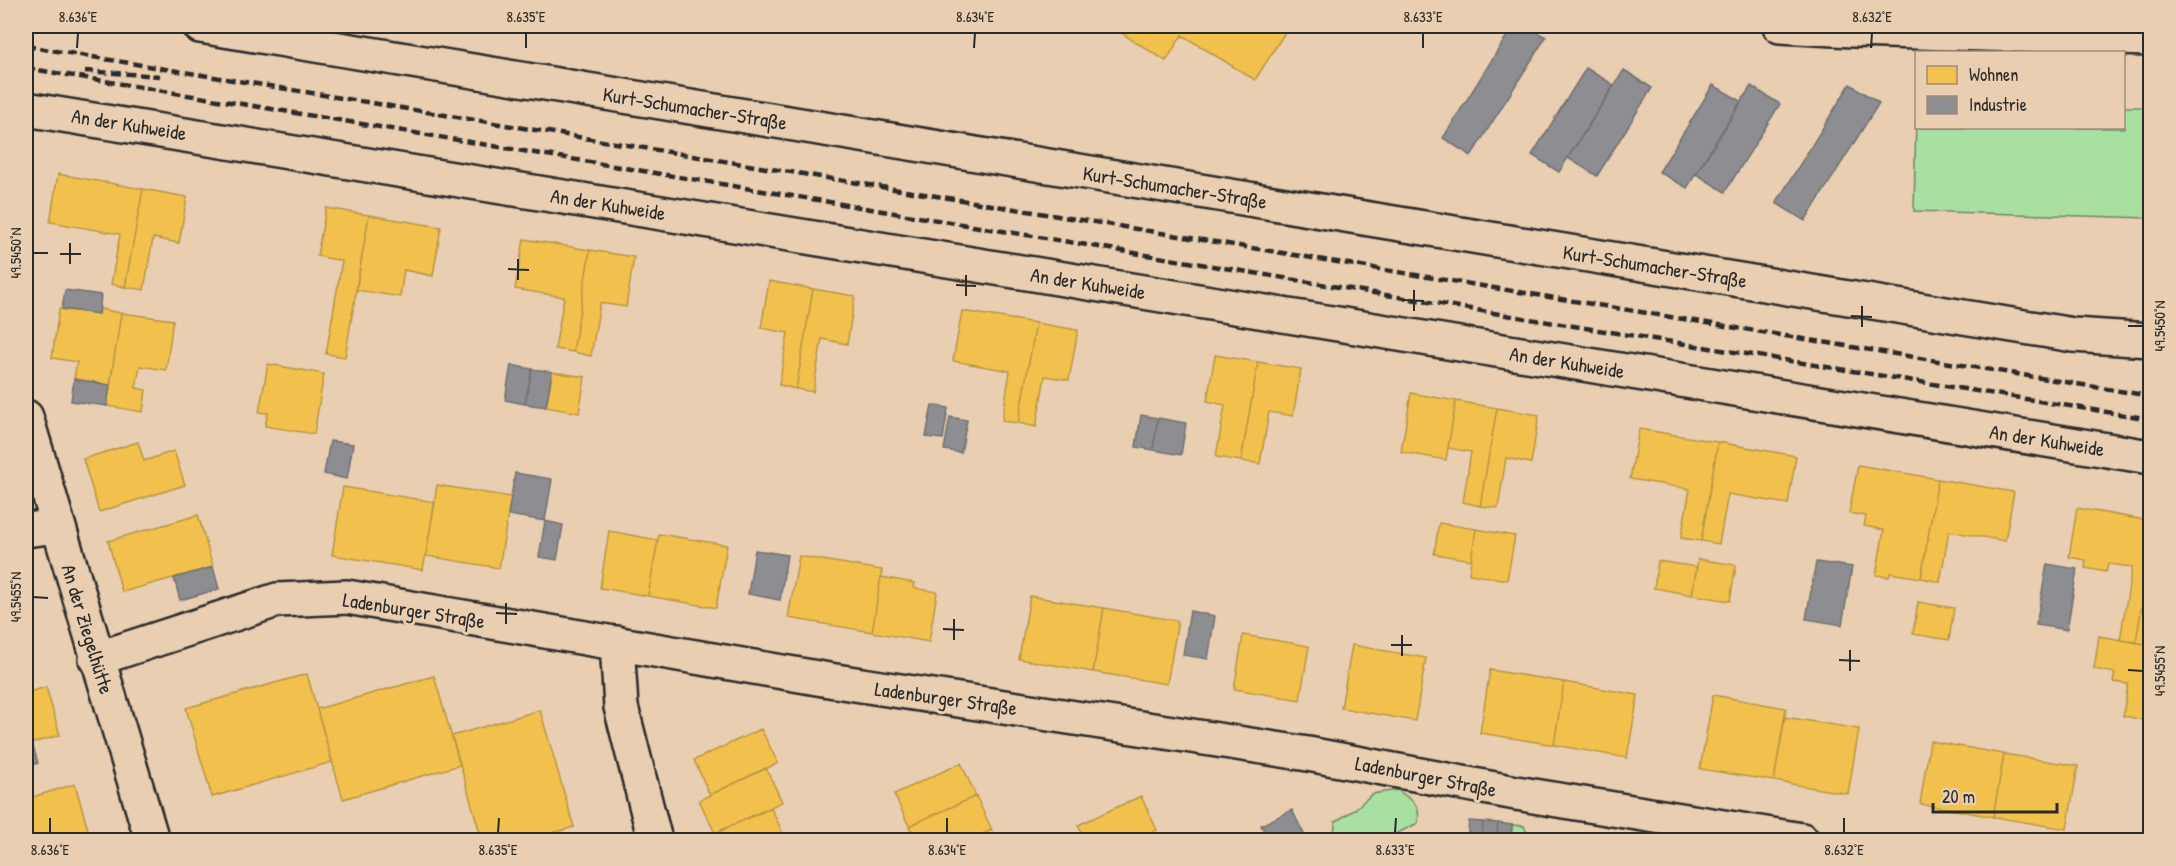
<svg xmlns="http://www.w3.org/2000/svg" width="2176" height="866" font-family="'Patrick Hand',sans-serif">
  <style>
    .green { fill: #aadfa2; stroke: #6a8566; stroke-width: 1.5 }
    .homes { fill: #f2c14e; stroke: #b69444; stroke-width: 1.5 }
    .industry { fill: #8d8d92; stroke: #707073; stroke-width: 1.5 }
    .lines { fill: none; stroke-linecap: round; stroke-linejoin: round }
    .minor-casing { stroke: #2b2b2b; stroke-width: 38 }
    .minor { stroke: #eaceb1; stroke-width: 33 }
    .rail { stroke: #2b2b2b; stroke-width: 4.5; stroke-dasharray: 9 4.5; stroke-linecap: butt }
    .ticks { fill: none; stroke: #2b2b2b; stroke-width: 2 }
    .labels { text-anchor: middle; dominant-baseline: central; stroke-width: 6; stroke-linejoin: round; paint-order: stroke }
    .street-label { font-size: 20px; fill: #2b2b2b; stroke: #eaceb1 }
    .neatline { fill: none; stroke: #2b2b2b; stroke-width: 2 }
    .ticks-label { font-size: 15px; text-anchor: middle; fill: #2b2b2b }
  </style>
  <rect width="100%" height="100%" fill="#eaceb1"/>
  <filter id="ink" filterUnits="userSpaceOnUse"><feTurbulence type="fractalNoise" baseFrequency=".0167" numOctaves="2"/><feDisplacementMap in="SourceGraphic" scale="12" xChannelSelector="R" yChannelSelector="G"/><feConvolveMatrix kernelMatrix="1 2 1 2 8 2 1 2 1" color-interpolation-filters="sRGB"/></filter>
  <g filter="url(#ink)">
    <path class="green" d="M2124,107H2150V218L1914,211L1916,118V128H2124Z
      M1397,790C1412,800 1421,804 1418,823L1383,840H1334L1335,822L1354,810L1372,794Z
      M1512,825L1524,826L1530,840H1511Z"/>
    <path class="homes" d="M1114,26H1289L1255,80L1182,35L1166,61L1113,28Z
      M58,174L143,189L125,287L111,284L120,234L50,222Z
      M143,189L187,197L179,243L153,238L144,290L125,287Z
      M326,208L369,215L345,357L326,354L342,261L317,256Z
      M369,215L441,227L433,276L404,270L400,297L356,290Z
      M524,239L590,250L573,352L555,349L564,297L515,289Z
      M590,250L634,257L626,307L600,303L591,356L573,352Z
      M769,281L813,289L796,389L779,385L788,333L761,328Z
      M813,289L855,296L847,344L822,339L813,392L796,389Z
      M59,309L99,314L100,309L121,313L110,385L74,379L77,362L52,358Z
      M962,311L1036,323L1018,423L1002,421L1010,371L953,361Z
      M121,313L173,320L166,370L140,366L136,388L146,390L143,412L107,406Z
      M1036,323L1078,330L1069,380L1045,376L1036,427L1018,423Z
      M1215,355L1258,362L1241,461L1216,457L1225,405L1207,401Z
      M1258,362L1301,369L1293,416L1269,412L1260,464L1241,461Z
      M268,364L324,374L314,434L265,426L268,413L259,412Z
      M552,372L585,377L579,413L546,407Z
      M1411,393L1456,401L1446,460L1401,452Z
      M1456,401L1497,408L1480,506L1463,502L1471,452L1448,448Z
      M1497,408L1539,415L1531,463L1506,458L1498,508L1480,506Z
      M1639,429L1718,442L1701,541L1681,538L1690,489L1630,479Z
      M138,442L144,461L174,451L185,485L99,512L83,459Z
      M1718,442L1796,456L1788,504L1728,494L1719,544L1701,541Z
      M1858,465L1938,479L1921,578L1890,573L1889,577L1876,575L1884,530L1864,526L1866,516L1849,513Z
      M1938,479L2014,492L2005,541L1949,531L1940,582L1921,578Z
      M437,485L511,497L499,568L426,556Z
      M343,487L435,502L423,570L332,555Z
      M2077,508L2150,521V555L2136,642L2120,640L2132,567L2108,564L2106,572L2085,568L2086,560L2069,557Z
      M198,515L213,567L122,592L108,541Z
      M1439,523L1476,529L1471,560L1434,554Z
      M1476,529L1515,536L1507,580L1469,574Z
      M609,531L658,540L648,596L600,588Z
      M659,534L727,545L716,608L648,596Z
      M2150,555V645L2136,642Z
      M799,556L882,570L872,632L788,618Z
      M1698,559L1736,565L1730,601L1692,595Z
      M1658,561L1697,567L1692,595L1654,588Z
      M881,577L915,583L914,588L937,592L929,642L872,632Z
      M1030,596L1104,608L1093,672L1019,659Z
      M1918,602L1954,608L1949,640L1913,634Z
      M1104,608L1178,621L1167,684L1093,672Z
      M1243,635L1309,646L1300,700L1234,689Z
      M2099,636L2150,645V721L2123,716L2128,684L2113,682L2115,673L2094,669Z
      M1352,645L1426,658L1415,721L1341,708Z
      M1490,670L1564,682L1554,745L1480,733Z
      M307,674L332,762L212,797L186,708Z
      M434,676L460,765L343,799L317,709Z
      M1564,682L1638,695L1627,758L1554,745Z
      M46,687L60,735L26,745V693Z
      M1713,695L1786,708L1774,781L1700,769Z
      M540,710L574,827L528,840H482L452,736Z
      M1785,717L1859,729L1848,794L1774,781Z
      M761,729L778,763L710,795L694,760Z
      M1930,741L2004,754L1993,817L1920,804Z
      M2004,754L2078,766L2067,829L1993,817Z
      M961,763L976,796L909,826L894,794Z
      M766,768L782,802L715,833L699,800Z
      M75,784L91,840H26V799Z
      M976,796L992,830L969,840H916L909,826Z
      M1141,796L1157,830L1149,833L1152,840H1085L1078,825Z
      M771,808L786,840H706L705,838Z
      M982,834L985,840H969Z"/>
    <path class="industry" d="M1513,26H1526L1546,37L1471,156L1443,138Z
      M1586,68L1614,85L1559,172L1532,155Z
      M1624,70L1652,88L1597,176L1568,158Z
      M1850,84L1879,103L1805,221L1776,203Z
      M1713,85L1741,101L1687,188L1659,172Z
      M1751,86L1780,104L1725,192L1696,174Z
      M65,290L101,295L99,314L62,309Z
      M511,365L532,369L525,404L505,400Z
      M532,369L552,372L546,407L525,404Z
      M74,379L110,385L107,406L71,401Z
      M932,405L948,408L943,439L926,437Z
      M1141,415L1158,418L1153,450L1136,447Z
      M950,417L967,420L961,453L944,450Z
      M1158,418L1186,423L1181,455L1153,450Z
      M330,441L353,444L347,479L324,474Z
      M515,473L552,479L545,521L508,515Z
      M545,521L563,525L557,560L539,557Z
      M755,550L787,555L780,600L748,594Z
      M1816,562L1852,567L1842,625L1806,619Z
      M2047,564L2077,569L2067,630L2036,625Z
      M213,567L219,589L180,600L174,578Z
      M1190,611L1215,616L1208,659L1183,655Z
      M32,743L38,763L26,767V745Z
      M1292,810L1307,840H1266H1268L1261,825Z
      M1469,821L1483,822L1482,840H1467Z
      M1483,822L1498,823L1496,840H1482Z
      M1498,823L1512,825L1511,840H1496Z"/>
    <g class="lines">
      <g class="minor-casing">
        <path id="minor" d="M200,26L2073,335L2150,340
          M1780,26L1853,30L2150,39
          M26,109L2150,457
          M26,417L152,840
          M26,530L57,526
          M617,643L621,707L655,840
          M96,659L277,600L347,597L829,680L1308,754L1516,793L1802,840"/>
      </g>
      <use href="#minor" class="minor"/>
      <path class="rail" d="M26,46L2150,396
        M26,68L1536,320L2150,419
        M85,71L160,76"/>
    </g>
  </g>
  <path class="ticks" d="M77,48L78,33M526,48V33M974,48L975,33M1423,48V33M1871,48L1872,33M33,253H48M60,254H81M70,264V243M508,269L529,270M518,280V259M956,285L976,286M966,296V275M1403,300L1424,301M1414,311V290M1851,316L1872,317M2128,326H2143M1862,327V306M33,597L48,598M496,613L517,614M506,624V603M943,629L964,630M954,640V619M1391,645H1412M1402,656V635M1839,660L1860,661M2128,670L2143,671M1850,671V650M50,833V818M498,833L499,818M947,833V818M1395,833L1396,818M1844,833V818"/>
  <g class="labels">
    <g class="street-label">
      <text transform="translate(695 108) rotate(9)">Kurt-Schumacher-Straße</text>
      <text transform="translate(129 124) rotate(9)">An der Kuhweide</text>
      <text transform="translate(1175 187) rotate(9)">Kurt-Schumacher-Straße</text>
      <text transform="translate(608 204) rotate(9)">An der Kuhweide</text>
      <text transform="translate(1655 266) rotate(9)">Kurt-Schumacher-Straße</text>
      <text transform="translate(1088 283) rotate(9)">An der Kuhweide</text>
      <text transform="translate(1567 362) rotate(9)">An der Kuhweide</text>
      <text transform="translate(2047 440) rotate(9)">An der Kuhweide</text>
      <text transform="translate(414 610) rotate(9)">Ladenburger Straße</text>
      <text transform="translate(88 629) rotate(73)">An der Ziegelhütte</text>
      <text transform="translate(946 698) rotate(8)">Ladenburger Straße</text>
      <text transform="translate(1426 776) rotate(11)">Ladenburger Straße</text>
    </g>
  </g>
  <rect width="2176" height="866" fill="none" stroke="#eaceb1" stroke-width="66"/>
  <rect x="1915" y="51" width="210" height="78" fill="#eaceb1" stroke="#9e8d7b" stroke-width="1.5"/>
  <rect x="1927" y="66" width="30" height="18" fill="#f2c14e" stroke="#9e8d7b" stroke-width="1.5"/>
  <text x="1969" y="81" font-size="18" fill="#2b2b2b">Wohnen</text>
  <rect x="1927" y="96" width="30" height="18" fill="#8d8d92" stroke="#9e8d7b" stroke-width="1.5"/>
  <text x="1969" y="111" font-size="18" fill="#2b2b2b">Industrie</text>
  <path d="M1933 803v9h124v-9" fill="none" stroke="#2b2b2b" stroke-width="3"/>
  <text x="1942" y="803" font-size="18" fill="#2b2b2b" stroke="#eaceb1" stroke-width="4.5" paint-order="stroke">20 m</text>
  <rect x="33" y="33" width="2110" height="800" class="neatline"/>
  <g class="ticks-label">
    <text x="78" y="22">8.636°E</text>
    <text x="526" y="22">8.635°E</text>
    <text x="975" y="22">8.634°E</text>
    <text x="1423" y="22">8.633°E</text>
    <text x="1872" y="22">8.632°E</text>
    <text transform="translate(16 253) rotate(-90)" y="5">49.5450°N</text>
    <text transform="translate(2160 326) rotate(-90)" y="5">49.5450°N</text>
    <text transform="translate(16 597) rotate(-90)" y="5">49.5455°N</text>
    <text transform="translate(2160 671) rotate(-90)" y="5">49.5455°N</text>
    <text x="50" y="855">8.636°E</text>
    <text x="498" y="855">8.635°E</text>
    <text x="947" y="855">8.634°E</text>
    <text x="1395" y="855">8.633°E</text>
    <text x="1844" y="855">8.632°E</text>
  </g>
</svg>
